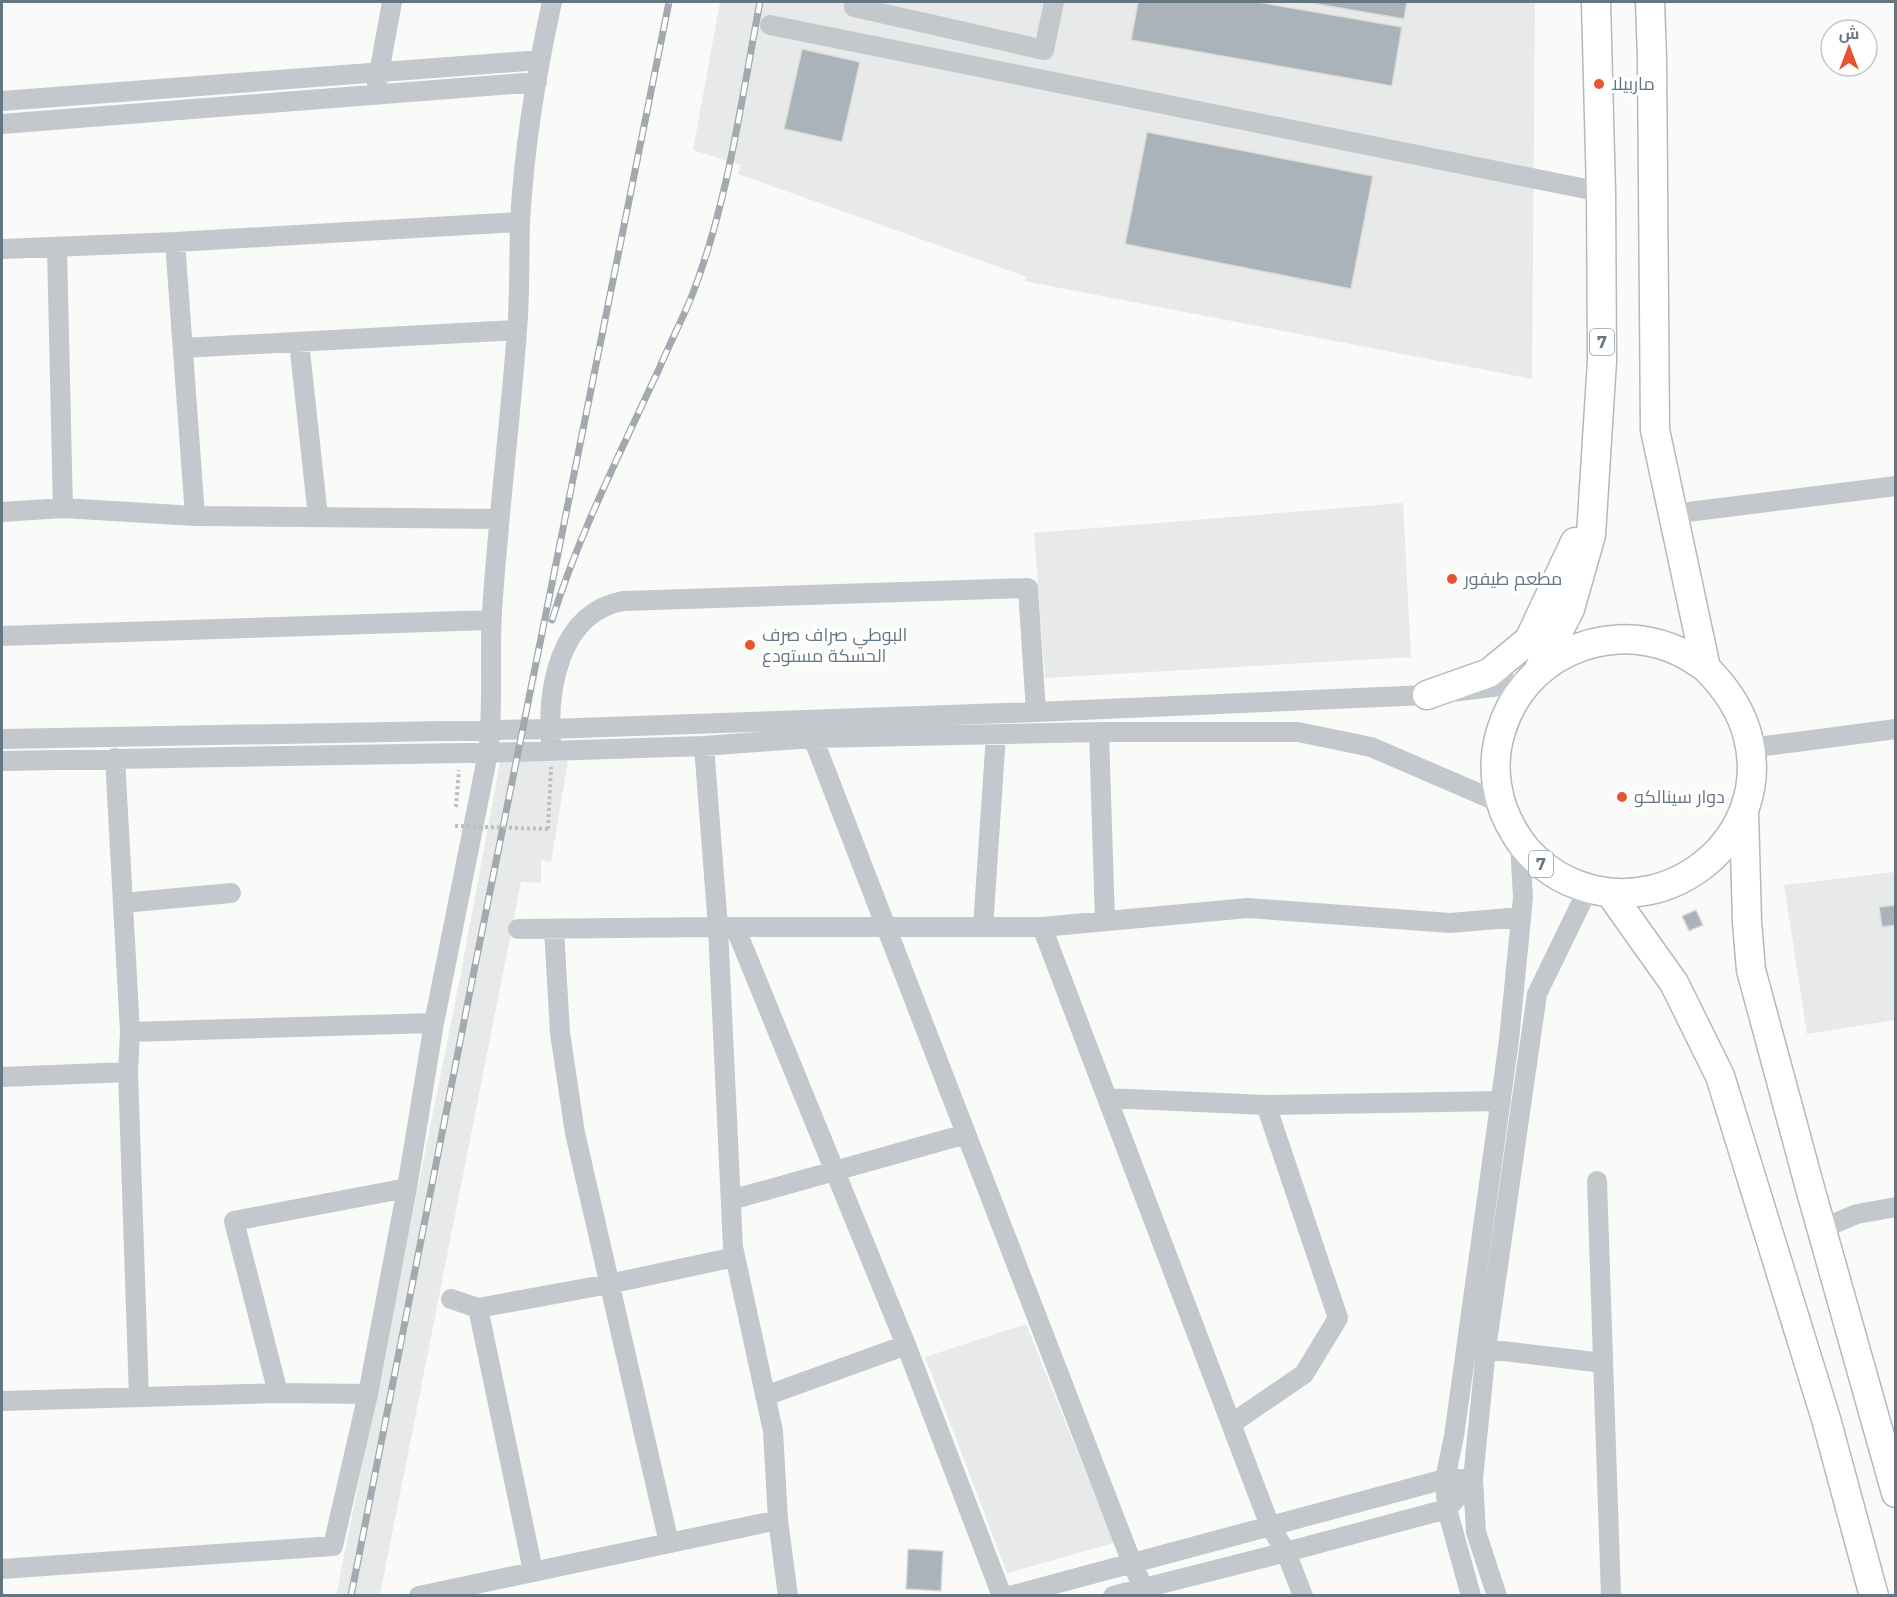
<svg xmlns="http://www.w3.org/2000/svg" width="1897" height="1597" font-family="Montserrat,Cairo,sans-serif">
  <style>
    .built { fill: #e8e9e9 }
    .building { fill: #aab3b9; stroke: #dcdcda; stroke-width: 1.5 }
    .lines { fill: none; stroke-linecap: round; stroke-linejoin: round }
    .highway-casing { stroke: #b4b9bd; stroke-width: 31 }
    .path { stroke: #bbbfc2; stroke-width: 4; stroke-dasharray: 3 3; stroke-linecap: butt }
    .minor { stroke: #c3c8cc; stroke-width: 20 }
    .highway { stroke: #fff; stroke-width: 28 }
    .rail-casing { stroke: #a2aab0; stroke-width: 7 }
    .rail { stroke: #fff; stroke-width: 4.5; stroke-dasharray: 14; stroke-linecap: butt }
    .path-bridge { stroke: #bbbfc2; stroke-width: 4; stroke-dasharray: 3 3; stroke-linecap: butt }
    .poi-dot { fill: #e4572e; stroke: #fff; stroke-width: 2 }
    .labels { text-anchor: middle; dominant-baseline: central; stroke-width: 6; stroke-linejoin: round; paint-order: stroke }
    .shield { fill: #fff; stroke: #939fa8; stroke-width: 1.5 }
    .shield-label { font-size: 16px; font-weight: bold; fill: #657683 }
    .poi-label { font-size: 18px; fill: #657683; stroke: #fff; text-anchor: start }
  </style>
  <rect width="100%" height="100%" fill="#fafaf8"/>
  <path class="built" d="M720,2H1535L1532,379L1024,281L1027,277L738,174L741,165L693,150Z
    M1403,503L1411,657L1045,678L1034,533Z
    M568,761L551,862L541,860V883L521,882L380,1595L336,1596L460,978L500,762Z
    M1895,872V1020L1807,1034L1784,885Z
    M1026,1324L1114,1543L1007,1573L925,1357Z"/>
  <path class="building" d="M1138,2H1257L1402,27L1392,86L1131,40Z
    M1305,2H1407L1404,19Z
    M802,49L860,62L842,142L784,129Z
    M1147,132L1373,176L1351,289L1125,244Z
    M1896,905V925L1882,927L1879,907Z
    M1696,910L1703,925L1689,931L1682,916Z
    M908,1549L943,1551L941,1591L906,1589Z"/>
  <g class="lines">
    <g class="highway-casing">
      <path id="highway" d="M1650,2L1652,59L1655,430L1706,668C1726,688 1741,709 1748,737C1773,836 1672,920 1578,885C1553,876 1530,858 1516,835C1496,804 1490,766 1501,731C1522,659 1601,621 1671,648C1684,653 1695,660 1706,668
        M1539,669L1570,609L1591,535L1602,361L1601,192L1596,2
        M1427,695L1489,673L1529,640L1575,542
        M1744,812L1747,922L1751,970L1810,1188L1896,1493
        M1610,893L1674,983L1720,1076L1826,1419L1874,1596"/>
    </g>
    <path class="path" d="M456,807L459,770
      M548,829L551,767"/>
    <path class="minor" d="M855,2L854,7L1044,50L1054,2
      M770,25L1601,192
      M377,84L392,2
      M2,101L540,60
      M2,124L537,82
      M175,242L195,516
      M57,248L63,508
      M2,249L175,242L520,222
      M299,342L318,517
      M183,348L517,330
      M2,512L63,508L195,516L498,519
      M1672,514L1896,486
      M2,636L491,620
      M1099,732L1105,921
      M813,738L1132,1563L1147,1596
      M2,739L550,729L1036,712L1427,695L1526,683
      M551,743C547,689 559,613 623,601L1028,588L1036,712
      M704,746L718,927L733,1247L773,1431L778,1520L788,1596
      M1750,748L1896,729
      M115,758L130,1032L128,1072L139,1397
      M2,761L518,752L704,746L813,738L1099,732H1298L1371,747L1501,803
      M123,903L231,893
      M735,927L906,1345L1002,1596
      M983,927L996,735
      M1042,927L1270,1526L1286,1552L1303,1596
      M518,929L718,927H1042L1248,908L1450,923L1521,917
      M554,929L560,1033L575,1133L669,1543
      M130,1032L434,1023
      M2,1077L128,1072
      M1107,1098L1266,1105L1501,1101
      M1597,1181L1611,1596
      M731,1200L966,1134
      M1821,1229L1857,1214L1896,1207
      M451,1299L478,1308L609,1284L735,1257
      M478,1308L533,1571
      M1486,1349L1603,1363
      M278,1393L234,1221L407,1188
      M765,1396L906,1345
      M2,1401L278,1393L368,1394
      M1231,1424L1304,1374L1338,1318L1266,1105
      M2,1569L333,1546L368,1394L407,1188L434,1023L488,753C494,706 489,659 492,612C498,518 510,425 517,331C520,295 519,258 520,222C524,148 536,74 552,2
      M419,1596L778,1520
      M1010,1596L1445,1479H1473L1447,1509L1286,1552L1113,1596
      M1471,1596L1447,1509L1445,1479L1454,1436L1509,1040L1523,898L1520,843
      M1497,1596L1476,1532L1473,1479L1486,1349L1537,994L1588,889"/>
    <use href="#highway" class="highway"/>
    <g class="rail-casing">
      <path id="rail" d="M552,620C579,534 621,451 659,369C669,345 681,322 691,298C728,204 741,101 760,2
        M351,1596L472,981L669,2"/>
    </g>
    <use href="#rail" class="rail"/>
    <path class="path-bridge" d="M455,826L548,829"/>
  </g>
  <g class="poi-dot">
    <circle cx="1599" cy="84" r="6"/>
    <circle cx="1452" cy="579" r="6"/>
    <circle cx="750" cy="645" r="6"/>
    <circle cx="1622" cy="797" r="6"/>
  </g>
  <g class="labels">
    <g class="shield">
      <rect x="1590" y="329" width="24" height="26" rx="4.5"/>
      <rect x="1529" y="851" width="24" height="26" rx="4.5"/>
    </g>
    <g class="shield-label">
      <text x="1602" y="342">7</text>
      <text x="1541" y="864">7</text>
    </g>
    <g class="poi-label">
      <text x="1611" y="84">ماربيلا</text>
      <text x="1464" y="579">مطعم طيفور</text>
      <text x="762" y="635">البوطي صراف صرف<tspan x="762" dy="21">الحسكة مستودع</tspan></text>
      <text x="1634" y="797">دوار سينالكو</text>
    </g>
  </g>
  <rect width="1897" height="1597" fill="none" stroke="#657683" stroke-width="6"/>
  <g transform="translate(1849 48)"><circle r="28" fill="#ffffff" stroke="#c1c8cd" stroke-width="1.5"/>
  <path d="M0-4.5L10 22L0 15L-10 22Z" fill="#e4572e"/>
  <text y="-9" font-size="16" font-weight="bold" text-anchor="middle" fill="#657683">ش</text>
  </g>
</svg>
